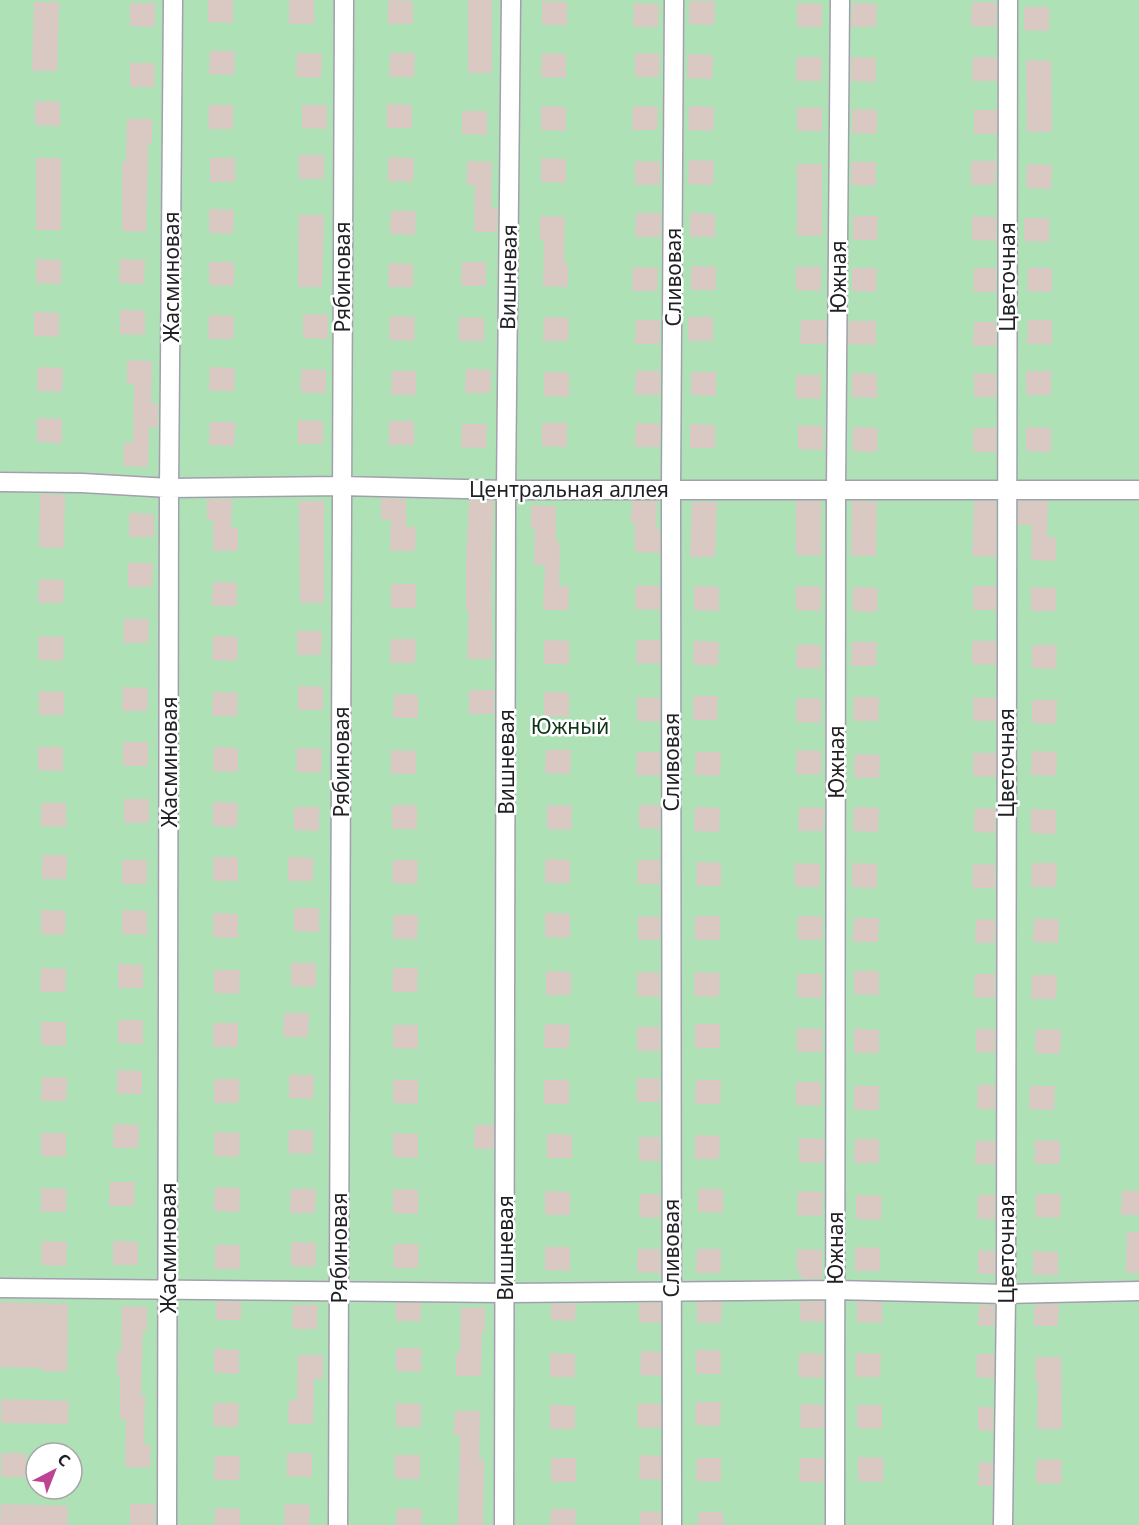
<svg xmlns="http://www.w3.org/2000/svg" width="1139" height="1525" font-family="'Noto Sans',sans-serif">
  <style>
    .green { fill: #afe1b6; fill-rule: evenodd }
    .building { fill: #dac8c3 }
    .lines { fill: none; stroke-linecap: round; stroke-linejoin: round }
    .street-casing { stroke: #a39fae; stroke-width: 21 }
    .street { stroke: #fff; stroke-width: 18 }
    .labels { text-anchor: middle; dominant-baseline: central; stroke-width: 5; stroke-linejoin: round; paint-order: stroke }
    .street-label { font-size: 21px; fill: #201f24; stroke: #fff }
    .park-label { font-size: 21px; fill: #10361a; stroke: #fff }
  </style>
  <rect width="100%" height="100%" fill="#fbfafd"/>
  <path class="green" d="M0,0H1139V1525H0ZM36,1453H72V1489H36Z"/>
  <path class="building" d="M208,0H233V23L208,22Z
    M289,0H314V24H289Z
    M388,0L413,1V24H388Z
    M468,0H492V73H468Z
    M542,1L567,2V25H542Z
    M689,1H715L714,25L689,24Z
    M34,2H59L57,71H32Z
    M972,2L997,3L996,27L971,26Z
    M130,3H155V27L130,26Z
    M634,3L659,4L658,27H633Z
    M797,3L822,4V27H797Z
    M852,3L877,4L876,27H851Z
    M1024,7H1049V31L1024,30Z
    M210,51H235L234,75L209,74Z
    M297,53L322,54L321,78L296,77Z
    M390,53H415L414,77H389Z
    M542,53L566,54V78L541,77Z
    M635,53L660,54L659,77H635Z
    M688,54L713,55L712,79L687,78Z
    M797,57H822L821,81H796Z
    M851,57L876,58V82L851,81Z
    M973,57H997V81H972Z
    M1026,60L1051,61L1052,132H1027Z
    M130,63H155L154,87H130Z
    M35,101L60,102V126L35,125Z
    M387,104L412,105V128H387Z
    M209,105H233V129H208Z
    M302,105H327V129L302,128Z
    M541,106L566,107V131L541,130Z
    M633,106L658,107L657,130H632Z
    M689,106L714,107L713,131L688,130Z
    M797,107L822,108V131H797Z
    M852,109L877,110V134L852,133Z
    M974,110H997V134H974Z
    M462,111H487V135L462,134Z
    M127,119H152V143H148L146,232L122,231V162H126Z
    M299,155H324V179H299Z
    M388,157L414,158L413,182L388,181Z
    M36,158H61V230H36Z
    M210,158H235V182H210Z
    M541,158L566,159V183L541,182Z
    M689,160L714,161L713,185L688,184Z
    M467,161L492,162L491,208H498L497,232H474L475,185H467Z
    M635,161L660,162V185H635Z
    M971,161H996L995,185H971Z
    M852,162H876V186L851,185Z
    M797,164H822V236H797Z
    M1027,164L1052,165L1051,189L1026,188Z
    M209,209L234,210L233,234L209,233Z
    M391,211H416L415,235L390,234Z
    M636,213H661V237H635Z
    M690,213L715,214V237H690Z
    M299,215H324L322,287H298Z
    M540,216L565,217L564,263H568V287L543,286L544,240H540Z
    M853,216H878L877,240H853Z
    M972,216L996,217V241L972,240Z
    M1024,218H1049V242L1024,241Z
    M36,259L61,260V284L36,283Z
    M120,259L145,260L144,284L119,283Z
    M209,262H234V286L209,285Z
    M462,262H486V286H461Z
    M389,263L413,264V287H388Z
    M691,266L716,267V290H691Z
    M633,267L658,268L657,291H632Z
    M796,267H821V291L796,290Z
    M852,268H877L876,292L852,291Z
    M974,268H996V292H973Z
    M1028,268H1052V292L1027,291Z
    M120,310L145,311V335L120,334Z
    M34,312L59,313V337L34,336Z
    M303,314L328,315V339L303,338Z
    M209,315L234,316L233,339H208Z
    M390,316L415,317L414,341L389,340Z
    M459,317L484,318V341H459Z
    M544,317L569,318L568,341H543Z
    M688,317H713V341H688Z
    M636,320H660V344H635Z
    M801,320H826V344H800Z
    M1028,320H1052V344H1027Z
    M849,321H876V345L848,344Z
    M974,322H996V346H973Z
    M127,360L152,361L151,403L158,404V427H149L148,467L123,466L124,443H133L134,384H127Z
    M38,367L63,368L62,392L37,391Z
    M210,367L235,368L234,391H209Z
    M301,369L326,370V393H301Z
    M466,369L491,370L490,393H465Z
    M392,371H416V395H391Z
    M636,371H660V395H635Z
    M1026,371H1051V395H1026Z
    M544,372L569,373V397L544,396Z
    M691,372H716V396L691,395Z
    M852,373L877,374V398L852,397Z
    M974,373L996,374V397H974Z
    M796,375H821V399L796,398Z
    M37,418L62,419V443L37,442Z
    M298,420L323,421V444H298Z
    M389,421H414V445H389Z
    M210,422H235L234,446L209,445Z
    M542,423H567V447L542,446Z
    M636,423L660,424V447H635Z
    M462,424H487L486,448L461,447Z
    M690,424L715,425V448H690Z
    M798,425L823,426V450L798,449Z
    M853,427L878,428L877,452L852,451Z
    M1026,427L1051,428V452L1026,451Z
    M973,428H996V452H973Z
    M40,494L65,495L64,548L39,547Z
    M381,498L406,499V527H416L415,551H390L391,520L381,519Z
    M207,499H232L231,528H238V551H213V520H207Z
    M469,500L494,501L491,586L493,659H467L469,610H466V565Z
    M299,501H324V603H300Z
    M632,501H657L656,529H660V553L635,552V523H631Z
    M796,501H821V556L796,555Z
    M852,501L877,502L876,556H851Z
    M974,501H996V557L972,556Z
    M1018,501H1048L1047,537H1056V561L1031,560L1032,525H1018Z
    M692,502H717L715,557H690Z
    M531,505L556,506V542H560L559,586H569L568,610H543L545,565H534L535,529H531Z
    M129,513L154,514V537H129Z
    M128,563H153L152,587H128Z
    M39,579L64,580L63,603H38Z
    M213,582L237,583V606H212Z
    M391,584H416V608H391Z
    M636,585L660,586V610L635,609Z
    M694,586L719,587V611L694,610Z
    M796,586L821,587V611L796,610Z
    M973,586H996V610H973Z
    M853,587L878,588L877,612L852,611Z
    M1031,587L1056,588V611H1031Z
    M124,619H149L148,643H123Z
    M297,631H322L321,655H297Z
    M39,636L64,637L63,661L38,660Z
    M213,636L238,637L237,661L212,660Z
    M391,639H416L415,663H390Z
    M544,640L569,641V664H544Z
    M637,640H660V664L636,663Z
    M694,641L719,642L718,665H693Z
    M972,641H996V665L972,664Z
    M852,642H877L876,666H851Z
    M797,644L821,645V669L796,668Z
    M1032,645H1057L1056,669L1032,668Z
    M298,686L323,687V710H298Z
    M123,687L148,688L147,711H122Z
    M469,690H494V714H469Z
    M39,691L64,692V715H39Z
    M213,692L238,693L237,716H212Z
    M544,692L569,693V717L544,716Z
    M394,694L418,695V718H393Z
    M693,696H718L717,720H693Z
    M637,697L660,698V722L637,721Z
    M854,697H879L878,721H853Z
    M973,697L996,698V721H973Z
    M797,698L821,699V723L796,722Z
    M1032,700H1057L1056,724L1032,723Z
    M123,742H148V766H123Z
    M38,747H63V771L38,770Z
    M214,747L238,748V772L213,771Z
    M297,748L322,749L321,773L296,772Z
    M391,750L416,751V774H391Z
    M546,750H571L570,774L545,773Z
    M797,750L821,751V775L796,774Z
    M1032,751L1057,752L1056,776L1031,775Z
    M637,752H660V776L636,775Z
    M696,752H721L720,776L695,775Z
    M973,753H996V777L973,776Z
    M855,754L880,755L879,778H854Z
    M124,799H149V823H124Z
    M213,802L238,803L237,827L213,826Z
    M41,803H66V827L41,826Z
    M392,805H417V829H392Z
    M547,805L572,806L571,830L547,829Z
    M639,805H660V829L639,828Z
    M294,807H319V831L294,830Z
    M695,807L720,808L719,832L694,831Z
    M799,807L824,808L823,831H798Z
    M854,807L879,808L878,832L853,831Z
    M975,808L996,809L995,833L974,832Z
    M1031,809L1056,810V834L1031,833Z
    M42,855H67L66,879H42Z
    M213,857H238V881H213Z
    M288,857L313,858V881H288Z
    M545,859L570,860V883H545Z
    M122,860H147V884H122Z
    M393,860H418L417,884L392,883Z
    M638,860H660V884H637Z
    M697,862L721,863V886H696Z
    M795,863L820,864V887H795Z
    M852,863L877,864V888L852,887Z
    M1032,863H1057L1056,887H1031Z
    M973,864L995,865V888H972Z
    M294,908H319V932L294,931Z
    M41,910L66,911L65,935L41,934Z
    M122,910L147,911V935L122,934Z
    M213,913L238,914V938L213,937Z
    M545,913L570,914V938L545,937Z
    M393,915H418L417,939H393Z
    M638,916L660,917V940H638Z
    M695,916H720V940H695Z
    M798,916H822V940H797Z
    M854,918H879L878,942H853Z
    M976,919L995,920V943H975Z
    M1034,919H1059L1058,943L1033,942Z
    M291,963H316V987L291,986Z
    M118,964L143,965V988H118Z
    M41,968L66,969L65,992H40Z
    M393,968H418L417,992H392Z
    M214,970H240L239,994L214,993Z
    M546,971L571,972V995H546Z
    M854,971H879V995L854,994Z
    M637,972L660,973V997L637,996Z
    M695,972L720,973L719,997L694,996Z
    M797,974H822V998L797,997Z
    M975,974H995V998L974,997Z
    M1032,975H1057L1056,999H1031Z
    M284,1013H309L308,1037H283Z
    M118,1020H143V1044L118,1043Z
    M41,1022H66V1046L41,1045Z
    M213,1023H238V1047H213Z
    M545,1024L570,1025L569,1048H544Z
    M695,1024H720V1048H695Z
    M393,1025H418V1049L393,1048Z
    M637,1027H660V1051H637Z
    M797,1028L822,1029V1052H797Z
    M854,1029L879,1030V1053H854Z
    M976,1029H995V1053L976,1052Z
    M1036,1029L1061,1030L1060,1054L1035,1053Z
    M117,1070L142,1071V1094H117Z
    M289,1075H314L313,1099L289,1098Z
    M42,1077L67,1078L66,1101H41Z
    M637,1078L660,1079V1102H637Z
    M214,1079H239V1103H214Z
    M393,1080H418V1104L393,1103Z
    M544,1080H569V1104H544Z
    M696,1080H721L720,1104H695Z
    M796,1082H821V1106L796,1105Z
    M978,1085H995V1109H977Z
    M854,1086H879V1110H854Z
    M1030,1086H1055L1054,1110L1029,1109Z
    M114,1124L139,1125L138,1148H113Z
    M475,1125H494L493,1149H474Z
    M289,1130H313V1154L288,1153Z
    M215,1132L240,1133L239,1157L214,1156Z
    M41,1133H66V1157L41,1156Z
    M393,1133L418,1134V1158L393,1157Z
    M547,1134L572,1135V1158H547Z
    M695,1135L720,1136L719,1159H695Z
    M639,1137H660V1161H639Z
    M799,1138L824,1139V1163L799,1162Z
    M855,1139H879V1163H854Z
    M1035,1140L1060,1141V1164H1035Z
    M976,1141H995V1165L975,1164Z
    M110,1182H135L134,1206H109Z
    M215,1187L240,1188L239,1212L214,1211Z
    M41,1188L66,1189V1212H41Z
    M291,1189H316L315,1213H290Z
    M393,1189L418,1190V1214L393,1213Z
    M698,1189H723V1213L698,1212Z
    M545,1191L570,1192V1215H545Z
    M798,1191L823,1192L822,1216L797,1215Z
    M1122,1191H1139V1215H1121Z
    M640,1194H660V1218L639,1217Z
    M1036,1194H1061L1060,1218L1035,1217Z
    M856,1195L882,1196L881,1220L856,1219Z
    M978,1195H995V1219H977Z
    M1127,1232H1139V1273H1126Z
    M42,1241L67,1242L66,1266L41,1265Z
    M113,1241L138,1242V1265H113Z
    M291,1242L316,1243V1267L291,1266Z
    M394,1244H419L418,1268H393Z
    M215,1245H240V1269H215Z
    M545,1247H570V1271L545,1270Z
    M855,1247L880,1248V1271H855Z
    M638,1249H660L661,1273L637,1272Z
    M697,1249H721V1273H696Z
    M797,1249L822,1250V1279H801V1273H797Z
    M978,1250L995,1251V1274H978Z
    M1033,1251L1058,1252V1275H1033Z
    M216,1301L241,1302V1320H216Z
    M824,1301V1322L800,1321V1302Z
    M0,1302L68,1304L67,1372L42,1371V1368L0,1367Z
    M697,1302H722L721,1323H697Z
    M857,1302H882V1323L857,1322Z
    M396,1303H421V1321H396Z
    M639,1303H661V1323L639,1322Z
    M551,1304H576L575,1321L551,1320Z
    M1059,1304L1058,1326H1034V1305Z
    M293,1305H318L317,1329H292Z
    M979,1305H995L994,1326H978Z
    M122,1306L147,1307V1331H143L141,1396H145L144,1444H150V1468L125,1467L126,1420L120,1419V1376H117V1352H121Z
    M461,1307L485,1308V1331H482L481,1376H456V1352H460Z
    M396,1348H421V1372L396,1371Z
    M214,1349L239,1350V1374L214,1373Z
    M696,1350L721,1351V1374H696Z
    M641,1351L661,1352V1376L640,1375Z
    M550,1353L575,1354V1377H550Z
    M799,1353L824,1354L823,1378L798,1377Z
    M856,1353L881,1354L880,1377H855Z
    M977,1354H994V1378L976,1377Z
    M298,1355H323V1379H314L313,1424H288L289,1400H297Z
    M1036,1357H1061L1062,1429H1037L1038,1380H1035Z
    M1,1399L69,1401L68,1424L1,1423Z
    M696,1402H721L720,1426L695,1425Z
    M214,1403H239L238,1427L213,1426Z
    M396,1403L421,1404V1427H396Z
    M638,1403L661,1404V1428L637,1427Z
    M801,1404L824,1405V1428H800Z
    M550,1405L575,1406V1429H550Z
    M857,1405H882V1429L857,1428Z
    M978,1407H993V1431L978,1430Z
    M455,1411H480L479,1459H484L483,1525H458L460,1435H454Z
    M1,1453H26V1477H1Z
    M287,1453H312V1477L287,1476Z
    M395,1455H420V1479H395Z
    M640,1455L661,1456V1480L639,1479Z
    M215,1456H240L239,1480H214Z
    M858,1457L883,1458V1482L858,1481Z
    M551,1458H576V1482H551Z
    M697,1458H721V1482L696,1481Z
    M800,1458H824V1482H799Z
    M1037,1459L1062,1460L1061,1484L1036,1483Z
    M979,1462L993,1463L992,1486H978Z
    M1,1504L68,1506L67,1525H0Z
    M130,1504H155V1525H130Z
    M285,1504L310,1505L309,1525H284Z
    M215,1508L240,1509V1525H215Z
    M397,1508L422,1509L421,1525H396Z
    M551,1509H576L575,1525H550Z
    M640,1511L661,1512V1525H640Z
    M698,1512H723V1525H698Z"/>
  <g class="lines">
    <g class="street-casing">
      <path id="street" d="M0,482L82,483L169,488L341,486L506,490H1139
        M0,1288L504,1293L835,1290L1006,1294L1139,1291
        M167,1525L169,488L173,0
        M338,1525L344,0
        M504,1525L506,490L511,0
        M672,1525L671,490L674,0
        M835,1525L836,490L840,0
        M1003,1525L1006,1294L1008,0"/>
    </g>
    <use href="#street" class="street"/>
  </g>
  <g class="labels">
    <g class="street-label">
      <text transform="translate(171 277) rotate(-90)">Жасминовая</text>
      <text transform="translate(342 277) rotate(-90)">Рябиновая</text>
      <text transform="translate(508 277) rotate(-89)">Вишневая</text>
      <text transform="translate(673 277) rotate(-90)">Сливовая</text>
      <text transform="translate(838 277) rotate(-90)">Южная</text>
      <text transform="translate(1007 277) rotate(-90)">Цветочная</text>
      <text x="569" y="489">Центральная аллея</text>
      <text transform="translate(169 762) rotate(-90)">Жасминовая</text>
      <text transform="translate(341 762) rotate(-90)">Рябиновая</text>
      <text transform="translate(506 762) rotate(-90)">Вишневая</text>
      <text transform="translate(671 762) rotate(-90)">Сливовая</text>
      <text transform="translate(836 762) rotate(-90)">Южная</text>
      <text transform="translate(1006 763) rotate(-90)">Цветочная</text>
      <text transform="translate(168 1248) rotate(-90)">Жасминовая</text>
      <text transform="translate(339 1248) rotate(-90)">Рябиновая</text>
      <text transform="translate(505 1248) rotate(-90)">Вишневая</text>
      <text transform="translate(671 1248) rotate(-90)">Сливовая</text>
      <text transform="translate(835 1248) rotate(-90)">Южная</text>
      <text transform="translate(1006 1249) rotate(-90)">Цветочная</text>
    </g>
    <g class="park-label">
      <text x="570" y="726">Южный</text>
    </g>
  </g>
  <g transform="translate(54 1471) rotate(42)"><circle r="28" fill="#ffffff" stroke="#a6a5a7" stroke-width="1.5"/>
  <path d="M0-4.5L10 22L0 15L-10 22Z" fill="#bd4395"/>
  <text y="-9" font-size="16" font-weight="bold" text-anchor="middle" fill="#201f24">С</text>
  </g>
</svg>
